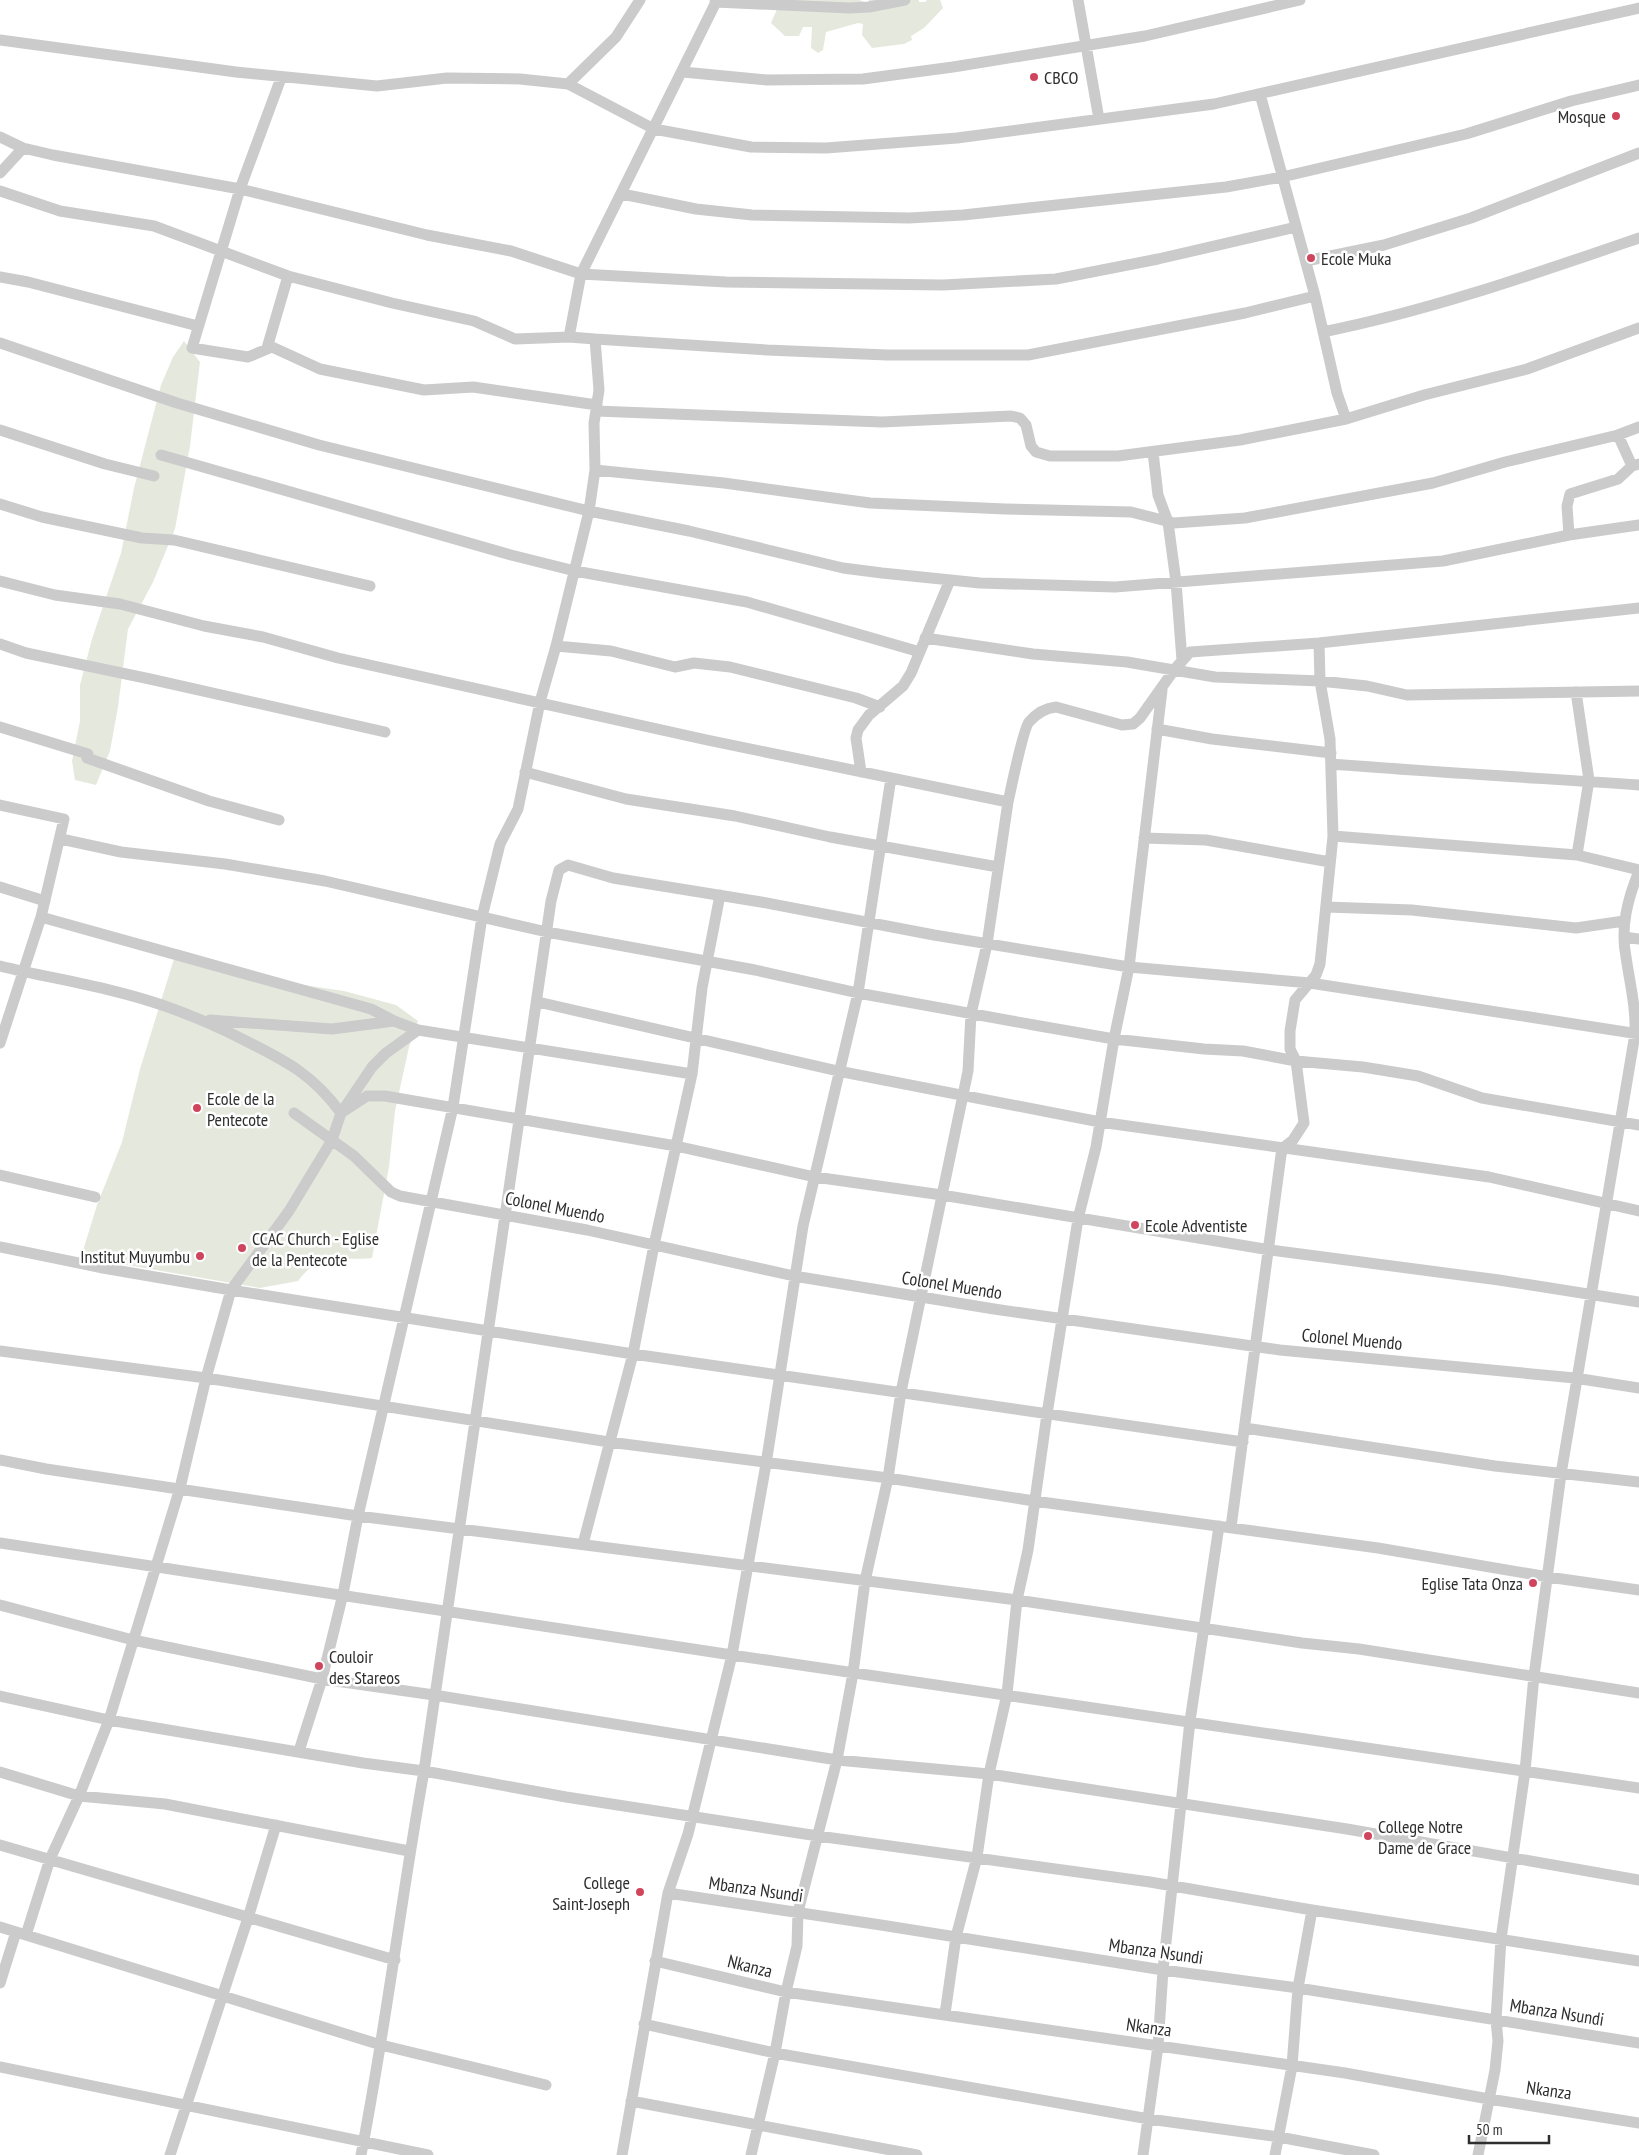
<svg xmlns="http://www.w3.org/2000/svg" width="1639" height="2155" font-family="'PT Sans Narrow',sans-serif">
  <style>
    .green { fill: #e5e9dd }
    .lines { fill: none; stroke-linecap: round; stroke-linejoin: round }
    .minor { stroke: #cbcbcb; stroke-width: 11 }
    .poi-dot { fill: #cf455d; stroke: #fff; stroke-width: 2 }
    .labels { text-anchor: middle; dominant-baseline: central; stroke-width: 5; stroke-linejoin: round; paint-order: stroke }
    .poi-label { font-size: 18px; fill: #2e2e2e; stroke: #fff; text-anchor: start }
    .street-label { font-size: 18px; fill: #2e2e2e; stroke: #fff }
  </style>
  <rect width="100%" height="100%" fill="#fff"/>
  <path class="green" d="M781,0H860L868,4L869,0H919V2H925L927,0H940L943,8L924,28L911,36L912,40L904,44L872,48L862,35L863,24L858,23L826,32L823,50L818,53L811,48L812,27H803L799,36H785L771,23Z
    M184,341L200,362L190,446L175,529L153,582L128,629L118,707L110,751L96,785L75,780L72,761L80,721V685L92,639L121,553L134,488L161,385L173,357Z
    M177,949L296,984L344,991L396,1005L418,1021L409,1047L395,1111L389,1167L372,1258C338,1262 322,1249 298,1281L260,1288L81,1257L97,1205L122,1142L140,1069Z"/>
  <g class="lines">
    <path class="minor" d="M1078,0L1099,119
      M715,2L849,8L869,7L905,0
      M0,40L236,72L377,86L447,78L520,79L568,84L654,129L751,147L826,148L957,138L1214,104L1639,8
      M683,72L767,80L863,79L953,67L1145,36L1300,0
      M281,78L240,189L192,348L248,357L272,347L320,369L424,390L473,387L597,405
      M568,84L616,37L640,0
      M1260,94L1315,296L1337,393L1346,419
      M0,137L23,148L53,155L240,189L427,235L511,251L581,274L726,282L943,285L1056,279L1158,259L1296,227
      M0,173L23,148
      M0,191L60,211L154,226L288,276L392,303L474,321L515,339L569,337L595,339L599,390L594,423L595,470L589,511L556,646L540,702L518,809L500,844L482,917L453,1107L358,1516L343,1594L322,1679L299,1751
      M622,194L696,209L752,215L909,218L963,215L1226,187L1282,177L1466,134L1571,101L1639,85
      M1306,261L1384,245L1471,218L1639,153
      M0,277L28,282L198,326
      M1323,332C1432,310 1534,274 1639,238
      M569,337L581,274L717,0
      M595,339L767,350L887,355H1028L1245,313L1315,296
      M0,343L177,403L319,445L589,511L689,531L843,568L882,573L980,583L1115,587L1443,561L1569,535L1639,525
      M267,348L288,276
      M596,411L882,422L1011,416L1020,418L1026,425L1031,446L1036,452L1050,456H1118L1240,440L1346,419L1424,395L1527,369L1639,328
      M0,430L105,464L154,476
      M1618,435L1632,466
      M1153,452L1158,495L1168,522L1176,582L1182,660
      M161,455L511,555L575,571L747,602L920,652
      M595,470L724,483L870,503L1005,509L1131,512L1174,523L1245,518L1433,483L1505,462L1618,435L1639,427
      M0,504L42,517L142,538L174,540L370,586
      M1569,535L1567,506L1570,494L1618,479L1632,466L1639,464
      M0,581L55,595L120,604L204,626L263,637L338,658L707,740L1008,802C1011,789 1023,729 1029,722C1036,714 1045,708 1056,707L1122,725L1133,724L1140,718L1174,670L1190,652L1319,643L1639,608
      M925,638L1033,654L1127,662L1215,677L1320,681L1367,686L1407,695L1639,691
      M0,644L26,653L150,679L385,732
      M556,646L611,651L675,667L694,663L730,667L856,698L880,707
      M1576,692L1589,780L1577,855
      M0,727L88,754
      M1157,729L1212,739L1331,753
      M87,758L209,801L279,820
      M1331,764C1434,772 1536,778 1639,785
      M525,772L626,799L735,816L830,837L998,867
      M861,772L856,738L858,730L869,715L903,686L911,673L950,580
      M0,805L64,819L41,917L0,1043
      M1333,836L1577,855L1639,870
      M1144,838L1206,840L1330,862
      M61,839L121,852L225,864L325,881L547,932L755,970L858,993L1034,1025L1114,1039L1204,1049L1243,1051L1296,1061L1363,1067L1418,1076L1482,1098L1639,1125
      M0,887L45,901
      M1326,907L1412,910L1576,928L1624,921
      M41,917L371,1009L394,1021
      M1624,937L1639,939
      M0,966C54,979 110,987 162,1005C191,1015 219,1027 246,1041C288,1062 313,1075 341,1113L367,1096H385L676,1146L815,1177L942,1195L1270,1250L1499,1280L1639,1302
      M538,1002L838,1071L1100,1122L1489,1177L1639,1211
      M210,1020L332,1029L394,1021L418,1030
      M294,1113L354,1156L391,1192L400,1196L587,1230L794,1276L994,1309L1280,1350L1575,1378L1639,1388
      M0,1175L95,1197
      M0,1247L103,1268L231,1290L633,1354L1243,1442
      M0,1351L206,1378L609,1442L888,1478L1034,1501L1378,1548L1548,1577L1639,1590
      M1245,1428L1495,1466L1639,1482
      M0,1460L46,1469L358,1516L1017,1600L1302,1643L1359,1649L1639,1693
      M1231,1527L1281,1155L1283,1148L1293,1140L1304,1123L1296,1061L1290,1049V1031L1295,1000L1316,975L1320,964L1333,836L1330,739L1320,681L1319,643
      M0,1543L732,1655L1639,1788
      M583,1544L633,1354L654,1245L692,1074L702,988L720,895
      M0,1605L133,1640L322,1679L434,1695L837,1760L989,1774L1074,1787L1347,1829L1639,1880
      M0,1696L109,1720L363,1763L424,1771L566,1797L818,1836L1150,1882L1312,1910L1639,1961
      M0,1772L79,1796L165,1804L409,1851
      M0,1845L395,1960
      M668,1893L881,1925L1163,1970L1298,1988L1639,2043
      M0,1927L381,2045L546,2085
      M26,1935L50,1859L79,1796L109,1720L180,1488L206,1378L231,1290L289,1211L332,1140L341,1113L372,1067L386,1053L418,1030L692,1074
      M655,1961L786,1992L1345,2073L1489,2099L1639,2123
      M0,1983L16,1932
      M945,2014L956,1937L977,1857L989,1774L1007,1694L1017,1600L1028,1550L1047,1414L1078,1219L1096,1147L1114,1039L1129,967L1162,690
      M644,2024L775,2053L1149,2119L1279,2137L1374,2155
      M0,2067L428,2155
      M631,2101L917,2155
      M170,2155L248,1918L276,1825
      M361,2155C386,2027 401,1899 424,1771L551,901L559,870L568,865L613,878L761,902L934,935L1129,967L1310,983L1639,1034
      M622,2155L668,1893L688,1834L732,1655L766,1464L803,1226L858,993L891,778
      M751,2155L775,2053L786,1992L797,1946L798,1912L837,1760L853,1673L865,1581L888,1478L901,1392L968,1071L971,1014L987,944L1008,802
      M1143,2155L1158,2046L1163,1970L1190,1721L1219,1526
      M1275,2155L1292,2066L1298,1988L1312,1910
      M1478,2155L1495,2070L1498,2041L1496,2020L1501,1939L1525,1771L1534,1676L1561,1474L1635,1034C1636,1007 1630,984 1626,957C1620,927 1628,898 1639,871"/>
  </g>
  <g class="poi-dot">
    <circle cx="1034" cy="77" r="5"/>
    <circle cx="1616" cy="116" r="5"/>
    <circle cx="1311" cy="258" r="5"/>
    <circle cx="197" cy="1108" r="5"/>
    <circle cx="1135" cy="1225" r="5"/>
    <circle cx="242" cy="1248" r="5"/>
    <circle cx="200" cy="1256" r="5"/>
    <circle cx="1533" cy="1583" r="5"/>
    <circle cx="319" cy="1666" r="5"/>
    <circle cx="1368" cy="1836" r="5"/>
    <circle cx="640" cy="1892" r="5"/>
  </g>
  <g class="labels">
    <g class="poi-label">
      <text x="1044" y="77">CBCO</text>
      <text x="1606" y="116" text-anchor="end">Mosque</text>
      <text x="1321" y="258">Ecole Muka</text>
      <text x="207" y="1098">Ecole de la<tspan x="207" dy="21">Pentecote</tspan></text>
      <text x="1145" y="1225">Ecole Adventiste</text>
      <text x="252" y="1238">CCAC Church - Eglise<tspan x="252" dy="21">de la Pentecote</tspan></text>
      <text x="190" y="1256" text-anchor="end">Institut Muyumbu</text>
      <text x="1523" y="1583" text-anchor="end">Eglise Tata Onza</text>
      <text x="329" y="1656">Couloir<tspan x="329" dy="21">des Stareos</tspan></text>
      <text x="1378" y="1826">College Notre<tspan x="1378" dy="21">Dame de Grace</tspan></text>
      <text x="630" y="1882" text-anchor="end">College<tspan x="630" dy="21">Saint-Joseph</tspan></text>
    </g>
    <g class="street-label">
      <text transform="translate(555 1207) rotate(11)">Colonel Muendo</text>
      <text transform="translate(952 1285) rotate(9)">Colonel Muendo</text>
      <text transform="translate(1352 1339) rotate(5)">Colonel Muendo</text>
      <text transform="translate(756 1889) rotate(8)">Mbanza Nsundi</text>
      <text transform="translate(1156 1951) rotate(8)">Mbanza Nsundi</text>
      <text transform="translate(750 1966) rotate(14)">Nkanza</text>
      <text transform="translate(1557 2012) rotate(9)">Mbanza Nsundi</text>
      <text transform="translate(1149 2027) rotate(8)">Nkanza</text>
      <text transform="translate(1549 2090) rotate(8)">Nkanza</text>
    </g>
  </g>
  <path d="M1469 2135v8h80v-8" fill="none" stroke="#2e2e2e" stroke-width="2.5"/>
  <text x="1476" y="2135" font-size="15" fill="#2e2e2e" stroke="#ffffff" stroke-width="4" paint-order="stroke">50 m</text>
</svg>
